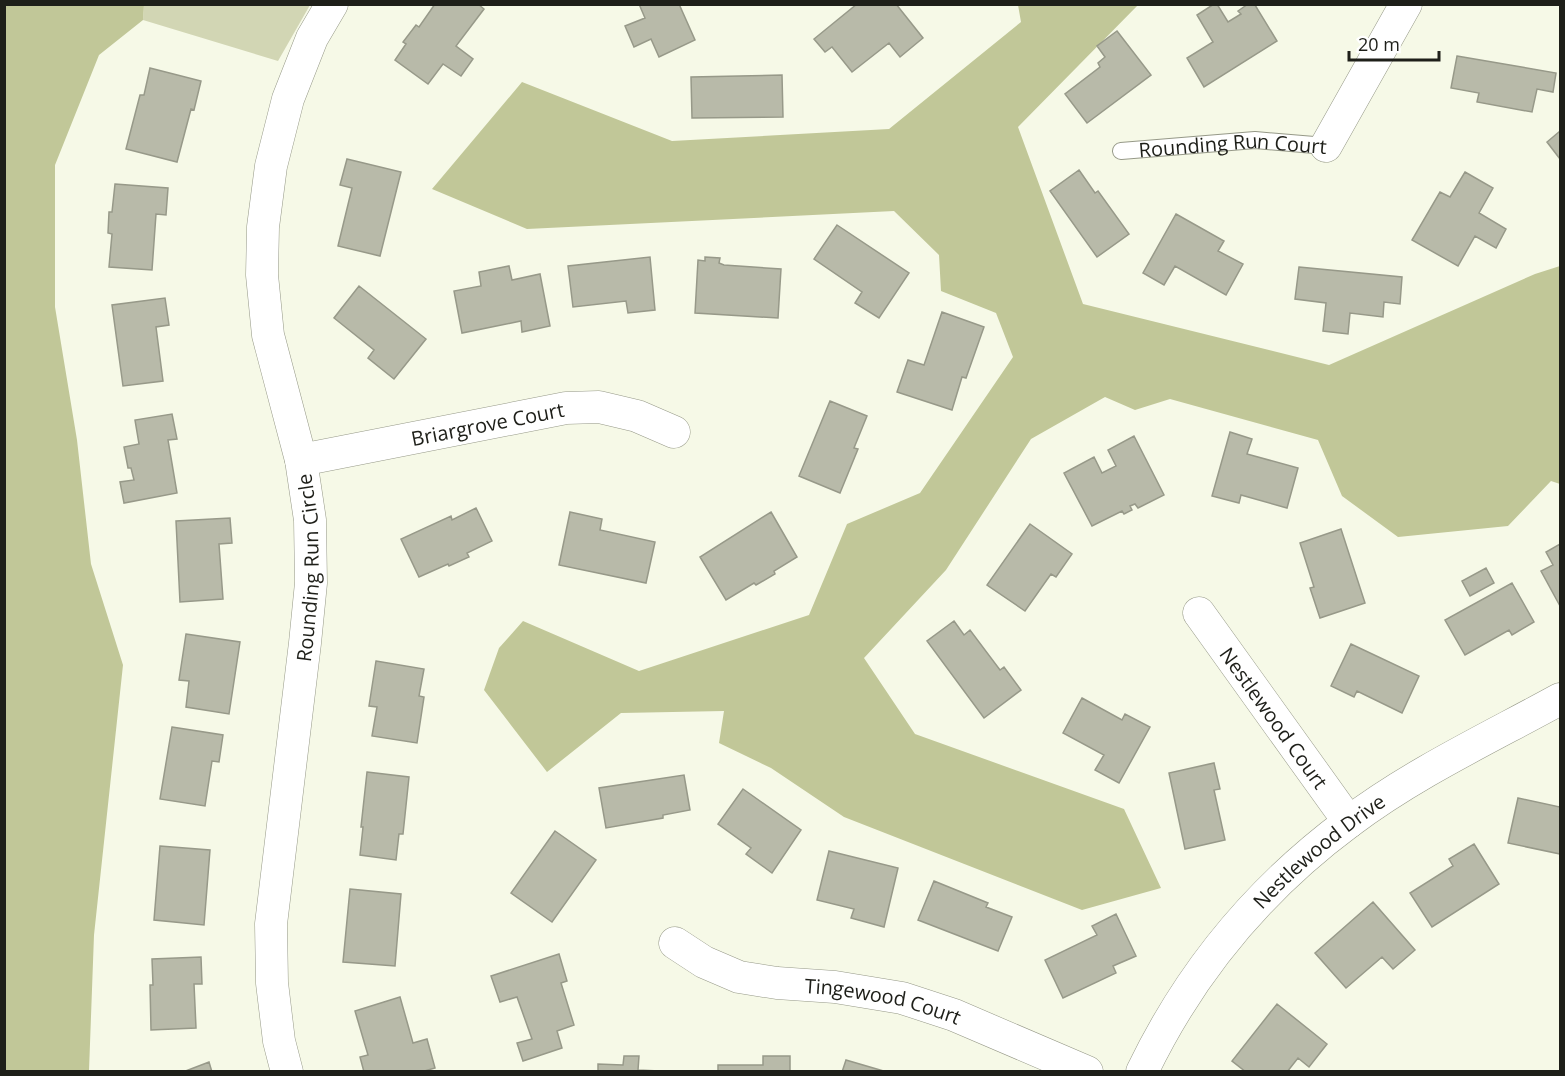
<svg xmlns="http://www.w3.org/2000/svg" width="1565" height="1076" font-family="'Open Sans',sans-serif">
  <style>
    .green { fill: #d2d6b4 }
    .forest { fill: #c1c798 }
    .building { fill: #b8baa9; stroke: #979989; stroke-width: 1.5 }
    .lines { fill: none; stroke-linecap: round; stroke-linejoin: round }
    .service-casing { stroke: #969988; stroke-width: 18 }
    .minor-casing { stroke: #969988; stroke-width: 33 }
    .service { stroke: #fff; stroke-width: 16 }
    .minor { stroke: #fff; stroke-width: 32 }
    .labels { text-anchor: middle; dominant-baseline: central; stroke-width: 6; stroke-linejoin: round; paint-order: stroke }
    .street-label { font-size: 20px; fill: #1e1f19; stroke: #fff }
  </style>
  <rect width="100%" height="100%" fill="#f6f9e7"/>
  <path class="green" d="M144,5V4L310,5L278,61L143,20Z"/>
  <path class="forest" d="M5,4L144,5L143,20L99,55L55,165V307L77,440L91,564L123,665L94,935L89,1071H5Z
    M1018,5H1138L1018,127L1083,304L1329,365L1535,274L1560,266V484L1551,481L1508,526L1398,537L1342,496L1318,440L1170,399L1135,410L1105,397L1031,439L946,570L864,658L915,734L1124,809L1161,888L1082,910L844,817L771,768L719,743L724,711L621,713L547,772L484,690L499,648L523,621L639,671L809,615L847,524L920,493L1013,357L996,313L941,291L939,255L894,211L527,229L432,189L522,82L672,141L889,129L1021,22Z"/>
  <path class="building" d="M435,4H478L484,9L456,46L473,59L461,76L443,64L428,84L395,60L406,44L403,42L416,25L419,27Z
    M639,4H679L695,40L659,57L651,39L634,47L625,26L645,18Z
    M857,4H896L923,38L900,57L889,43L852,72L832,47L825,52L814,39Z
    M1214,4H1217L1228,22L1241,14L1238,11L1248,4L1255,5L1277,41L1204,87L1187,58L1213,42L1197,15Z
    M1117,31L1151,75L1087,123L1065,94L1100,67L1098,63L1105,57L1097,46Z
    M1457,56L1556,73L1553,92L1537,89L1532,112L1477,102L1479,93L1451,88Z
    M150,68L201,81L194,110L191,109L177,162L126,149L140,95H144Z
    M782,75L783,117L692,118L691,77Z
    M1560,131V159L1547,142Z
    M347,159L401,172L380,256L338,246L352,188L340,185Z
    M1079,170L1095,193L1098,191L1129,234L1097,257L1050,191Z
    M1465,172L1493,188L1479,213L1506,229L1496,248L1475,236L1458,266L1412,240L1440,192L1450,197Z
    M115,184L168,188L166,215L156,214L152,270L109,267L112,234L108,233L109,212H112Z
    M1176,214L1224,241L1218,251L1243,264L1226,295L1175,266L1164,285L1143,273Z
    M837,225L909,273L879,318L855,303L862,292L814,259Z
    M650,257L655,310L628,313L626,301L573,307L568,266Z
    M705,257L720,258L719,263L724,265L781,269L778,318L695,313L698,260L705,261Z
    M509,266L512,280L540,274L550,326L522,332L521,321L462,333L454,291L481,286L479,272Z
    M1299,267L1402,277L1400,304L1384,302L1383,317L1350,313L1348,334L1323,331L1326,303L1295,299Z
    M359,286L426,339L394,379L368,358L374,350L334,318Z
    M165,298L169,325L156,327L163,381L123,386L112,305Z
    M942,312L984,327L966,378L962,377L952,410L897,392L908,360L924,365Z
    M830,401L867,416L854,448L858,449L840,493L799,476Z
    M172,414L177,439L168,440L177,493L124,503L120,482L134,480L131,468H128L124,447L139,444L135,420Z
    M1230,432L1252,439L1247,454L1298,468L1287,508L1241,495L1239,503L1212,496Z
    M1134,436L1164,495L1138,508L1135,504L1130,506L1132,510L1124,514L1122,511L1092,526L1064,473L1094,457L1102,473L1116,466L1108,450Z
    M476,508L492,541L467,553L469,557L449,566L448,564L419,577L401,539L451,516L452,520Z
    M570,512L602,519L600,530L655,542L646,583L559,565Z
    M771,512L797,557L774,571L775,574L756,585L754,583L726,600L700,557Z
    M230,518L232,543L219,544L223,599L180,602L176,521Z
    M1030,524L1072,554L1056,577L1051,574L1025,611L987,585Z
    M1341,529L1365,603L1320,618L1310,588L1314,587L1300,543Z
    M1560,544V606L1541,571L1553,565L1546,552Z
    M1486,568L1494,583L1470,596L1462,581Z
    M1512,583L1534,622L1512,635L1509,630L1465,655L1445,620Z
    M954,621L964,635L970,630L1000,670L1004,667L1021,690L984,718L927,641Z
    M186,634L240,642L229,714L186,707L189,681L179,680Z
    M1351,644L1419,676L1402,713L1357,691L1354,697L1331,686Z
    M376,661L424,669L419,696L424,697L417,743L372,736L377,707L369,706Z
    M1082,698L1122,720L1125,714L1150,727L1119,783L1095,770L1104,755L1063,733Z
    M172,727L223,735L219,762L212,761L205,806L160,799Z
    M1214,763L1220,789L1214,790L1225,840L1185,849L1169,773Z
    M367,772L409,777L403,834H399L396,860L360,855L363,827H361Z
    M684,775L690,810L663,815V818L606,828L599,788Z
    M743,789L801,830L772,873L746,854L751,848L718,824Z
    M1518,798L1560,807V854L1508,843Z
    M555,831L596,860L552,922L511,893Z
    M1474,844L1499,884L1432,927L1410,893L1453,866L1449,859Z
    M160,846L210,850L204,925L154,920Z
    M829,851L898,868L884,927L851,918L854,909L817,900Z
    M934,881L988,903L986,907L1012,917L998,951L918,920Z
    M350,889L401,894L395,966L343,962Z
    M1373,902L1415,950L1393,969L1382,957L1346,988L1315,953Z
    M1116,914L1136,956L1113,966L1116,973L1063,998L1045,960L1097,935L1092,926Z
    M559,954L567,981L561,983L574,1025L557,1031L562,1048L523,1061L517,1043L532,1039L517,997L500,1002L491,976Z
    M201,957L202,984H194L196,1028L151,1030L150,985H153L152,959Z
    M400,997L413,1043L427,1039L435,1068L421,1072H364L360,1057L368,1055L355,1011Z
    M1277,1004L1327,1044L1309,1067L1298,1058L1287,1072H1246L1232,1061Z
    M624,1056H639L638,1070L681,1072H598V1064L623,1065Z
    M763,1056H790V1072H718V1065H763Z
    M846,1060L887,1072H842Z
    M209,1062L212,1072H183Z"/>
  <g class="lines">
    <g class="service-casing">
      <g id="service">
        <path id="s1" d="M1121,151L1255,140L1326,146"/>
      </g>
    </g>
    <g class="minor-casing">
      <g id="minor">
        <path d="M1326,146L1406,4"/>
        <path id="s2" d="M301,460L566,408L599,407L637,416L674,432"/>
        <path id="s3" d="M1199,613L1349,822"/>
        <path id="s4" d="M675,943L704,962L739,977L777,983L835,987L902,998L954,1015L1087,1072"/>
        <path id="s5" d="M287,1072L279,1041L272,983L271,924L305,643L311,583L310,520L301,460L268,335L262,275L263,227L271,166L288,99L312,38L332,4"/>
        <path id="s6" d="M1142,1072C1190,972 1260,888 1349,822C1414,773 1489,738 1560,699"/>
      </g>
    </g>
    <use href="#service" class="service"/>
    <use href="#minor" class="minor"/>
  </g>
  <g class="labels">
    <g class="street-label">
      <text stroke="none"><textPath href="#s1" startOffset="112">Rounding Run Court</textPath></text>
      <text stroke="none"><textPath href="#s2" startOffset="190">Briargrove Court</textPath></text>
      <text stroke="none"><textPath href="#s5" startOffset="508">Rounding Run Circle</textPath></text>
      <text stroke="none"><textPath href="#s3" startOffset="129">Nestlewood Court</textPath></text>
      <text stroke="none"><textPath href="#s6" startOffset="286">Nestlewood Drive</textPath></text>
      <text stroke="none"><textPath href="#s4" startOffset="219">Tingewood Court</textPath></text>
    </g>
  </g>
  <rect width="1565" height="1076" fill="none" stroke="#1e1f19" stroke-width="12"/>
  <path d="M1349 51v9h90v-9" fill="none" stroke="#1e1f19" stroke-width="3"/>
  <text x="1358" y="51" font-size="18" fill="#1e1f19" stroke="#ffffff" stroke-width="4.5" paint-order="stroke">20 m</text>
</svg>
